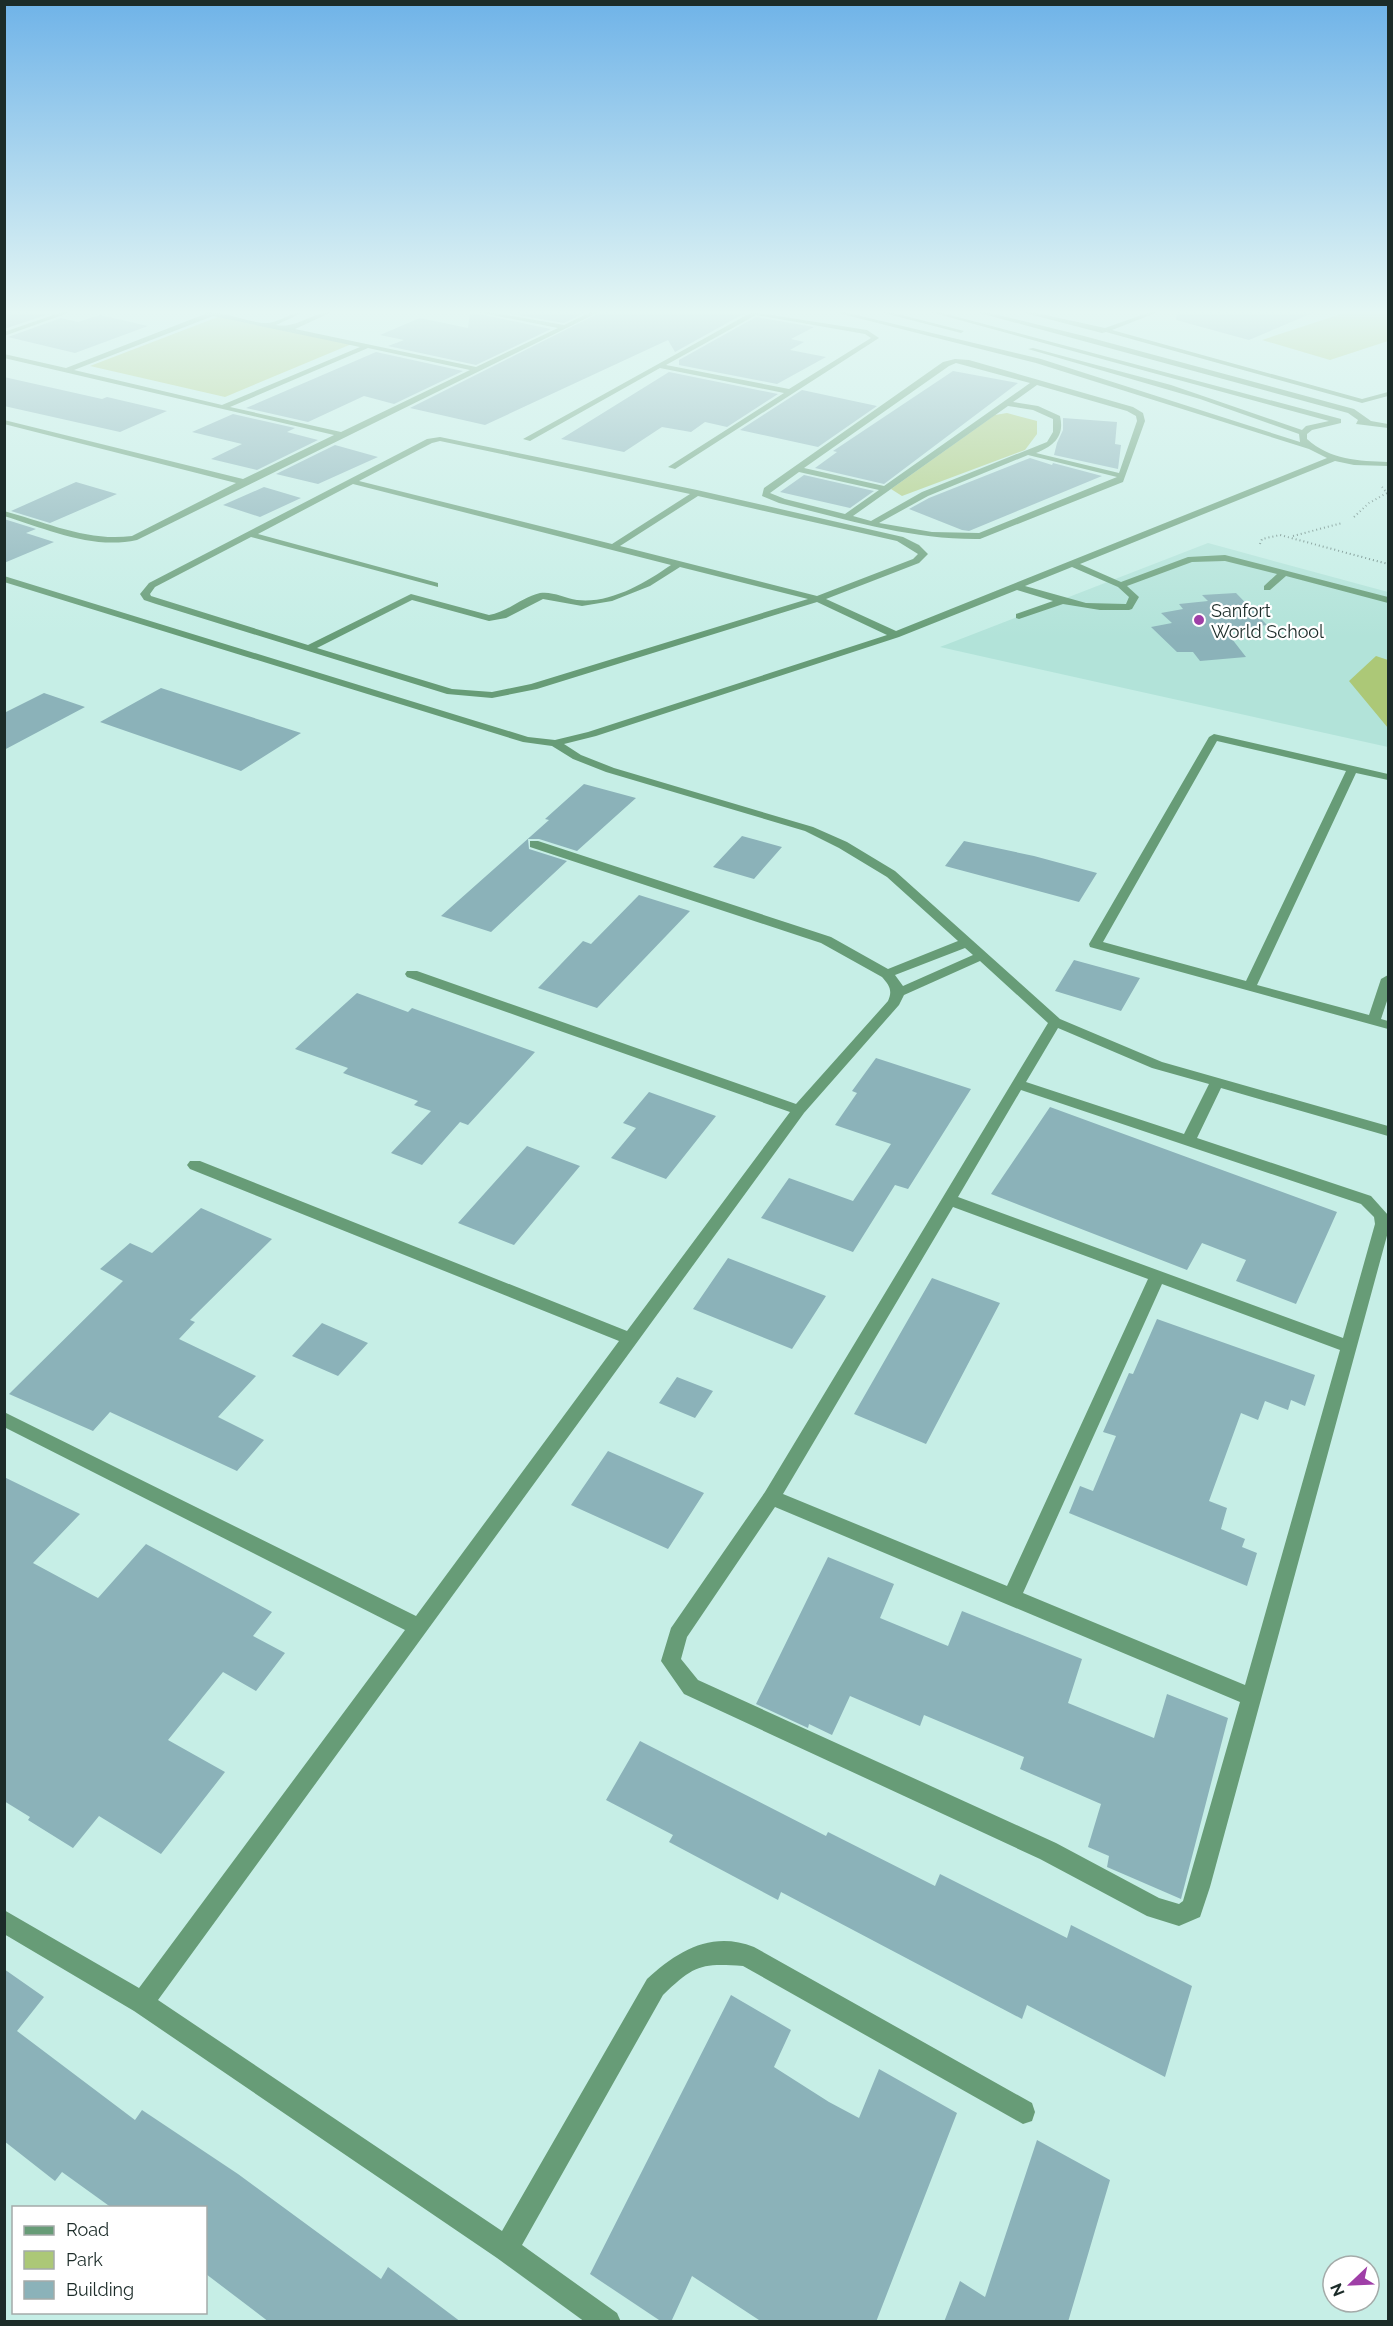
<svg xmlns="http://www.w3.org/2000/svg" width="1393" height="2326" font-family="Raleway,sans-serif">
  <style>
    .built { fill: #b2e3d9 }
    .green { fill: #acc877 }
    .building { fill: #8bb2b9 }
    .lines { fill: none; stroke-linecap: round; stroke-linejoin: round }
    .path { stroke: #6a8680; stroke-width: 2; stroke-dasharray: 1 3; stroke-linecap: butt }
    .minor { fill: #679c77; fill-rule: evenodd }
    .poi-dot { fill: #9f3fa7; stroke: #fff; stroke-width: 2 }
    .labels { text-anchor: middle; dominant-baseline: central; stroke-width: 4.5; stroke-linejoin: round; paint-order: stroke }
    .far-poi-label { font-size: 18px; fill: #1c2c29; stroke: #fff; text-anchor: start }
  </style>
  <rect width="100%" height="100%" fill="#c6eee6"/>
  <path class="built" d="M1208,543L1388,592V747L940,647Z"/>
  <path class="green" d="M1347,312H1388V341L1330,360L1262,340Z
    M223,315L354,343L225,397L90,366Z
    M1007,413L1037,421V434L1025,450L902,496L891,489L995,415Z
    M1376,656L1388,660V728L1349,681Z"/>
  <path class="building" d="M4,312H31L46,315L4,329Z
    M470,312L551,329L476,365L388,346L404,340L380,335L420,318L468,328Z
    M500,312H586L564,323Z
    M601,312L745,313L675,352L668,340L485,425L410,408Z
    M1177,312H1315L1249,340L1176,320Z
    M100,315L148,326L75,353L8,337L61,318L78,322Z
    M756,317L814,327L791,339L804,342L790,350L826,357L777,384L679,365V360Z
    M376,352L463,371L394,404L364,396L308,422L246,408Z
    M953,371L1018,383L884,484L815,468L837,452L833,451Z
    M669,372L778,394L727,427L705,422L691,432L662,427L624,452L561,439Z
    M4,377L102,399L107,397L167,411L120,432L4,406Z
    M802,390L877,406L818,447L740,430Z
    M233,414L295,428L287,432L318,440L257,470L211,459L242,444L192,432Z
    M1063,418L1117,422L1115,444L1121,445L1118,469L1054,455L1057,443L1063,430Z
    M335,445L378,457L318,484L276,474Z
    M1030,458L1052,465L1053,463L1102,476L969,531L962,530L909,509L929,498Z
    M804,475L874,491L850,508L780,492Z
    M76,482L117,494L50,523L11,511Z
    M264,487L301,498L260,517L223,505Z
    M4,519L36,529L26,533L54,542L4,563Z
    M1236,593L1267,625L1225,630L1246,657L1200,661L1193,652H1177L1151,627L1172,623L1161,613L1183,609L1179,604L1208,601L1202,595Z
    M161,688L301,733L241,771L100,722Z
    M44,693L85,707L4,750V713Z
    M584,784L636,798L577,851L539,839H528L529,849L567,861L491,932L441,916L549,820L545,819Z
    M742,836L782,847L754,879L713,867Z
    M964,841L1034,856L1097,873L1079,902L945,866Z
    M639,895L690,911L597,1008L538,988L583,941L591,944Z
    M1074,960L1140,978L1121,1011L1055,991Z
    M357,993L408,1012L412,1008L535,1052L468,1125L460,1122L422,1165L391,1153L431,1111L414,1105L418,1101L343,1073L348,1068L295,1049Z
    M876,1058L971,1089L908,1189L895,1185L853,1252L761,1218L789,1178L853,1201L891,1144L835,1125L857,1093L852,1091Z
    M649,1092L716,1116L666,1179L611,1158L636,1128L623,1123Z
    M1050,1107L1337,1212L1296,1304L1236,1281L1246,1260L1202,1243L1187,1270L991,1194Z
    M527,1146L580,1166L514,1245L458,1223Z
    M201,1208L272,1239L190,1320L195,1322L179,1339L256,1376L218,1417L264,1440L237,1471L110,1412L93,1431L9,1394L123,1281L100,1269L130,1243L152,1253Z
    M728,1258L826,1296L792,1349L693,1309Z
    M932,1278L1000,1303L926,1444L854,1414Z
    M1157,1319L1315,1375L1305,1406L1291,1400L1288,1410L1265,1401L1258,1420L1241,1413L1209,1501L1227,1508L1221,1529L1245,1539L1242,1547L1257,1553L1247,1586L1069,1513L1080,1486L1093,1491L1116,1436L1103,1432L1129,1373L1133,1374Z
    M322,1323L368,1343L338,1376L292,1356Z
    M677,1377L713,1391L695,1418L659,1403Z
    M608,1451L704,1493L668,1549L571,1505Z
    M4,1477L80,1514L33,1563L98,1598L146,1544L272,1612L253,1636L285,1653L256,1691L223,1672L168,1740L225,1772L161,1854L99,1816L73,1848L28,1820L30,1817L4,1801Z
    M828,1557L894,1584L880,1618L948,1646L962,1611L1082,1659L1068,1703L1154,1738L1167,1694L1228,1718L1181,1899L1107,1867L1109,1856L1088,1847L1101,1804L1020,1769L1024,1757L924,1715L920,1726L850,1696L832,1735L809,1724L808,1728L756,1704Z
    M640,1741L826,1836L828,1832L935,1886L940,1874L1067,1938L1071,1925L1192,1986L1165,2077L1027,2005L1022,2019L781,1892L778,1900L669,1842L673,1835L606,1800Z
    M4,1969L44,1997L17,2031L135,2120L142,2110L238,2174L381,2279L388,2267L461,2322H269L206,2274V2208H112L62,2172L55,2181L4,2141Z
    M731,1995L791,2030L774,2067L829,2102L859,2118L879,2069L957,2113L876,2322H762L692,2276L671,2322H662L590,2274Z
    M1037,2140L1110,2180L1068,2322H944L960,2281L985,2297Z"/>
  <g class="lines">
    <path class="path" d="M1354,517L1369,503L1387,493L1382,487
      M1293,536L1342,523
      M1260,544L1262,539L1280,535L1388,564"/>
    <path class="minor" d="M62,312H71L4,336V332Z
      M202,312C224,310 249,324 268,323C280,322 291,312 304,312L276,325C297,329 312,312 332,312L295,329L476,367L558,328L477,312H489L564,325L591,312H599L137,540C92,550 47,529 4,516V511C46,522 87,542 132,536L236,483L4,424V420L243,479L334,435L4,358V354L66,368L205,314ZM213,316L360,347L222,405L74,370ZM368,348L470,370L341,432L230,407Z
      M752,312L867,330L879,338L675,469L668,467L784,393L660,368L530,441L523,439ZM756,315L865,334L871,338L789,389L666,365Z
      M834,312H844L1041,359L1300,442L1299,434L1200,399L1028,349L1033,348L1171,385L1302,430L1306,426L1329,421L930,312H939L1341,419V423L1312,430L1307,434V439C1330,460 1359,461 1388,462V466L1354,465L1335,461L1080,564L1121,582L1188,557L1225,555L1388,597V603L1286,576L1270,590H1264V586L1277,574L1225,561L1192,562L1127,586L1139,597L1132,609L1129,610H1100L1063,604L1019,619L1016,618V614L1053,601L1017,590L899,637L596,736L564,744L581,755L614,768L813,827L847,842L895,871L1060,1019L1162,1062L1388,1126V1136L1221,1088L1197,1138L1371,1196L1388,1215V1232L1210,1887L1200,1917L1179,1926L1147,1916L1040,1859L684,1694L661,1661L671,1628L765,1492L1048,1023L980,961L904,995L899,1005L804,1113L158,2000L502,2231L647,1979C677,1951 712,1930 754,1947L1032,2103L1035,2112L1032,2121L1023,2124L743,1966C701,1963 694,1965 663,1995L522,2245L617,2313L621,2322H585L497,2258L134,2011L4,1934V1910L139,1988L405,1630L4,1427V1412L416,1616L619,1341L190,1169L187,1165L190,1161H200L627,1331L790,1112L407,977L405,974L407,971H417L796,1104L888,1001C893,990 889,985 882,977L821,943L530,847V841H538L831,937L888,969L958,941L887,877L839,848L805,831L606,772L573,759L552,746L523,742L4,582V576L528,737L555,740L588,732L887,635L817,602L537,689L492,698L447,694L156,604L144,600L140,594L149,583L427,439L440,437L697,490L903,537L919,545L928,554L919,563L826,599L896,631L1327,458L1309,449L1036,363ZM440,441L690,494L612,544L359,481L432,443ZM353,484L671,565C645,583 610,604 577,600C565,598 552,591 540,593C522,597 508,612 489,615L411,594L308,645L151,596L150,594L155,587L251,537L438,587V583L258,534ZM698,496L897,541L918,554L913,559L817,596L620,546ZM680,567L808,599L531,684L492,692L452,689L317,648L412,600L489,621L506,618L543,599L582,606L612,601L650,586ZM1072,567L1118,587L1129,597L1126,604L1086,603L1025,586ZM965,948L973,955L903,986L895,975ZM1058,1028L1152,1068L1209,1084L1184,1134L1026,1082ZM1021,1090L1361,1204L1374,1217L1375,1224L1343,1338L958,1197ZM953,1207L1148,1279L1007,1586L783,1494ZM1162,1284L1340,1350L1245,1685L1023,1593ZM775,1507L1240,1702L1183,1901L1179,1904L1159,1898L1056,1843L698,1680L681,1659L687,1637Z
      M880,312H890L964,331L961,333Z
      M976,312H986L1084,336L1354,409L1371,421L1388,424V428L1356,424L1358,420L1348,413Z
      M1021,312H1032L1105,328L1150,312H1158L1112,330L1362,399L1388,392V396L1362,403L1106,332L1102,333Z
      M955,359L969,360L1133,407L1143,413L1145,421L1123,482L980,539C911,540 845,519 779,503L762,496L764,488L943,362ZM956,363L1030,383L884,486L804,468L949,366ZM1037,385L1127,411L1136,416L1137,421L1119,473L1036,453C1053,446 1065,437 1060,416L1038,406L1013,402ZM1008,406L1033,410L1053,419V432L1047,442L922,492L871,521L853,516ZM1028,455L1117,477L979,533L932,532L879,523L928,496ZM799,472L879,490L845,514L785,499L770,493Z
      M1214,734L1388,774V780L1356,773L1257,985L1369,1015L1381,979L1388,975V998L1381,1019L1388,1021V1029L1090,947L1089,944L1209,737ZM1217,741L1346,771L1246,981L1103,942Z"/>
  </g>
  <linearGradient id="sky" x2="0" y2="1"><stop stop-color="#6fb3e8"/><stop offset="0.49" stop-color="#e5f7f4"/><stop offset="1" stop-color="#e5f7f4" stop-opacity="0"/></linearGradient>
  <rect width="1393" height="637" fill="url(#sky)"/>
  <circle class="poi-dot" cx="1199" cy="620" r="6"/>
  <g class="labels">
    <g class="far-poi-label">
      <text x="1211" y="610">Sanfort<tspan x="1211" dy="21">World School</tspan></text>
    </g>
  </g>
  <rect width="1393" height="2326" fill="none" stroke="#1c2c29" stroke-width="12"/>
  <rect x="12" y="2206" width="195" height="108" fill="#ffffff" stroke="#a4aba9" stroke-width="1.5"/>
  <rect x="24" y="2226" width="30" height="9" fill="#679c77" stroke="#a4aba9" stroke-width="1.5"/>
  <text x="66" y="2236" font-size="18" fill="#1c2c29">Road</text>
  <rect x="24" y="2251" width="30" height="18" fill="#acc877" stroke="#a4aba9" stroke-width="1.5"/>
  <text x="66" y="2266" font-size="18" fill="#1c2c29">Park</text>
  <rect x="24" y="2281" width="30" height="18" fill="#8bb2b9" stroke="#a4aba9" stroke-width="1.5"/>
  <text x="66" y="2296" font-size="18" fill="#1c2c29">Building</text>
  <g transform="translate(1351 2284) rotate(247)"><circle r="28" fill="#ffffff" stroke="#a4aba9" stroke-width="1.5"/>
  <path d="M0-4.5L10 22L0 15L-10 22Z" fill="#9f3fa7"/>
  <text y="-9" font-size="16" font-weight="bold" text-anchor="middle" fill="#1c2c29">N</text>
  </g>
</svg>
